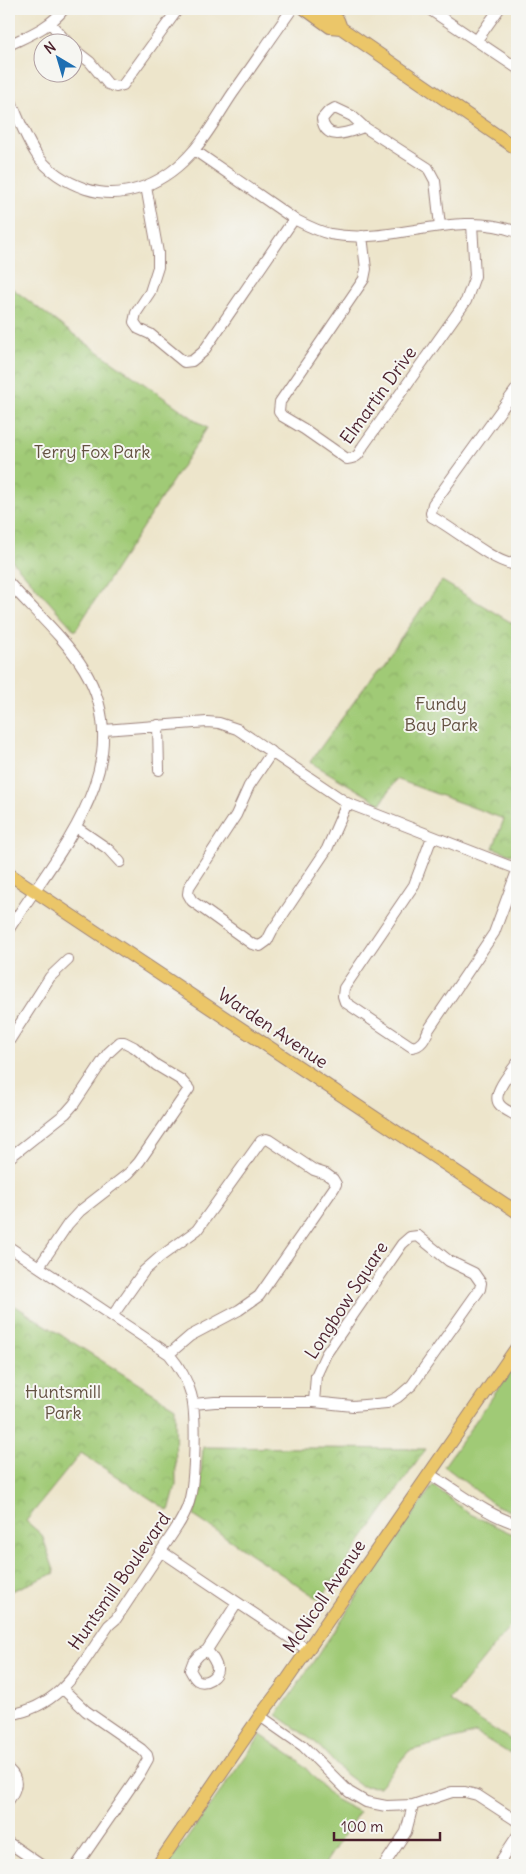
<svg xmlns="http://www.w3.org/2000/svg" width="526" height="1874" font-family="Delius,sans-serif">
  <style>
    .green { fill: #a0ca76; stroke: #757450 }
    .park { fill: url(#park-crowns); stroke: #757450 }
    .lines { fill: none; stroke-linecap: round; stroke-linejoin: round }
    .minor-casing { stroke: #9c827b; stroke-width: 12 }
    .major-casing { stroke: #9c827b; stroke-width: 14 }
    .minor { stroke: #fff; stroke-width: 10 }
    .major { stroke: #ebc669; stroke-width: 12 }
    .labels { text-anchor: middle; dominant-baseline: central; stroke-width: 4; stroke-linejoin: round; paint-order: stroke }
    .street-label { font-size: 18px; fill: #4a1f2b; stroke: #f6f6f2 }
    .park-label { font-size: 18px; fill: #645242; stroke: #f6f6f2 }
  </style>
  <defs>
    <pattern id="park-crowns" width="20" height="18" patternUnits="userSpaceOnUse" patternTransform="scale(1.25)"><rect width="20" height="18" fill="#a0ca76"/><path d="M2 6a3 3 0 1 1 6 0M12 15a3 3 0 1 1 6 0" fill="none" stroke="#8bad66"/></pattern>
  </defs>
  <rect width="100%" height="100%" fill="#f6f6f2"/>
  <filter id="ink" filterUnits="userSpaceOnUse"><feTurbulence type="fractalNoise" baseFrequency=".02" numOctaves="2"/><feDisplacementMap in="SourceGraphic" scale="10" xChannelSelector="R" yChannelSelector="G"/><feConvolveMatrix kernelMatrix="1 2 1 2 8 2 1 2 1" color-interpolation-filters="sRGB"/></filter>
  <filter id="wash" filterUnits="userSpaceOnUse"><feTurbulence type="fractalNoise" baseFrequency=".0096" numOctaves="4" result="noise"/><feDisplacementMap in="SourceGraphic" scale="20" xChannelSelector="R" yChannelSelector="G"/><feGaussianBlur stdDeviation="1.12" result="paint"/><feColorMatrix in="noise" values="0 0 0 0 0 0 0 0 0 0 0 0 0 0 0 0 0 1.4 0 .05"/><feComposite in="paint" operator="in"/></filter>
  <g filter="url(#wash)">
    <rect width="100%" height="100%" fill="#ede5cb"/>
    <path class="green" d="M517,1362V1514L495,1505L444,1466Z
      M433,1485L468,1513L517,1536V1618L449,1701L517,1744V1758L476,1733L409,1751L379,1787L361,1786L345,1774L316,1743L277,1715Z
      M261,1735L299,1761L334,1799L359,1812L324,1865H168Z"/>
    <path class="park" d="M9,286L66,329L207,428L75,631L9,557Z
      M442,581L517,626V856L493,848L504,819L396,779L381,804L310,762Z
      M9,1302L175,1407L176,1485L169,1511L81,1453L26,1521L42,1535L55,1573L9,1592Z
      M203,1447L426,1449L320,1600L194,1516L200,1487Z"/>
  </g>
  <g filter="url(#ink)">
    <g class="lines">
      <g class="minor-casing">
        <path id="minor" d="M429,9L517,68
          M50,23L67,42
          M477,40L499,9
          M9,45C29,35 49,28 64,9
          M72,48L90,62L108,84L116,87L123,85L178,9
          M9,97C18,116 25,138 37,155C49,172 66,182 86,189C126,202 168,181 194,150C209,133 220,112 233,93C253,65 272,37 292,9
          M364,127C348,132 326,143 322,119L328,112L335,108L352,116L364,127L428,168L435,181L440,226
          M194,150L294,219C306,225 317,231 330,234C392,246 456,208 517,232
          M146,186L158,253V267L150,292L136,313L134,322L139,329L150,334L184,362L192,361L203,352L294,219
          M362,236L366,269L364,279L280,402L279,412L282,416L304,429L347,459C357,458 359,455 363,446L466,301L475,276L472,224
          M517,388L433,504L431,513L432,517C455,529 490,560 512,564L517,558
          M9,583C33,610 65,638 84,669C141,764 58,852 9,929
          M158,725L159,770
          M104,730L207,722L219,723L237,729L347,803L517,869
          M272,752L249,786L236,815L189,887L188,894L192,901L252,944L260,946L267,941L272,931L327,849L347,803
          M76,827L108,849L120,862
          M432,837L414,885L344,988L343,996L345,1002L412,1047C422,1046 425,1038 429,1029L494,933L517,871
          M9,1041L50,977L68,960
          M517,1063C511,1072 490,1095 500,1105C504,1110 512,1113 517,1116
          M9,1158L66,1113L74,1104L108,1053L120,1042H124L134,1047L156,1065L181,1080L189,1089L139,1162L129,1173L80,1211L68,1224L39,1267
          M9,1247L169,1354C179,1366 187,1379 191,1394C197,1415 195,1481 189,1502C186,1512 181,1521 175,1530L116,1619L109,1625C80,1666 63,1706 9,1715
          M113,1315L144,1271L160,1257L197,1230L261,1141L266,1139L269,1140L314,1170L326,1174L333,1179L336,1184L334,1188L259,1296L239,1310L190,1336L169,1354
          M193,1404L215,1402H314L353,1406L387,1403L398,1397L412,1385L480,1289L481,1283L474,1273L449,1261L418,1236L410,1237L402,1244L326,1354L316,1376L314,1402
          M429,1474C458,1491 485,1514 517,1524
          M161,1551L308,1650
          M207,1650C211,1655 216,1662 217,1668C218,1677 205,1685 197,1680C194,1678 192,1673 190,1670L193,1662L199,1655L207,1650L237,1603
          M63,1689L86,1711L141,1749L147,1755L148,1759L139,1775L77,1865
          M260,1716L303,1746L349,1792L366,1802L386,1806L413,1805L452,1792H465L477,1795L517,1821
          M9,1770C20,1780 16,1789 9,1800
          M9,1843L41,1865
          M384,1865L406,1832L413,1805
          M498,1865L517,1836"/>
      </g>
      <g class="major-casing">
        <path id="major" d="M305,9L330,27L341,28L517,149
          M323,9L338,20L341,28
          M9,874L517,1212
          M158,1865L260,1716L282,1687L517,1347"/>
      </g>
      <use href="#minor" class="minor"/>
      <use href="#major" class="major"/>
    </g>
  </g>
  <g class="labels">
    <g class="street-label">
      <text transform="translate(378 395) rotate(-54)">Elmartin Drive</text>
      <text transform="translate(273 1028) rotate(34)">Warden Avenue</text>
      <text transform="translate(346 1300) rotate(-57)">Longbow Square</text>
      <text transform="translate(119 1581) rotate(-55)">Huntsmill Boulevard</text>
      <text transform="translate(324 1596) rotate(-56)">McNicoll Avenue</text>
    </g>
    <g class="park-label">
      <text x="92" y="451">Terry Fox Park</text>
      <text x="441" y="703">Fundy<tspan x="441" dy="21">Bay Park</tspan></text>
      <text x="63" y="1391">Huntsmill<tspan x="63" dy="21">Park</tspan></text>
    </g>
  </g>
  <rect width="526" height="1874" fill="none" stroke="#f6f6f2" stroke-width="30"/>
  <g transform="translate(58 58) rotate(322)"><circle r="24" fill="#f6f6f2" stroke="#b1a0a2"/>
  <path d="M0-4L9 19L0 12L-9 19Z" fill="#1f6fb2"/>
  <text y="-8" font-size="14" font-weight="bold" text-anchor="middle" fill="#4a1f2b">N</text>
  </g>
  <path d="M334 1832v8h106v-8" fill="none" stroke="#4a1f2b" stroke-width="2.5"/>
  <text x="341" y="1832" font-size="15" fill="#4a1f2b" stroke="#f6f6f2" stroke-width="4" paint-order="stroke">100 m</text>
</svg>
